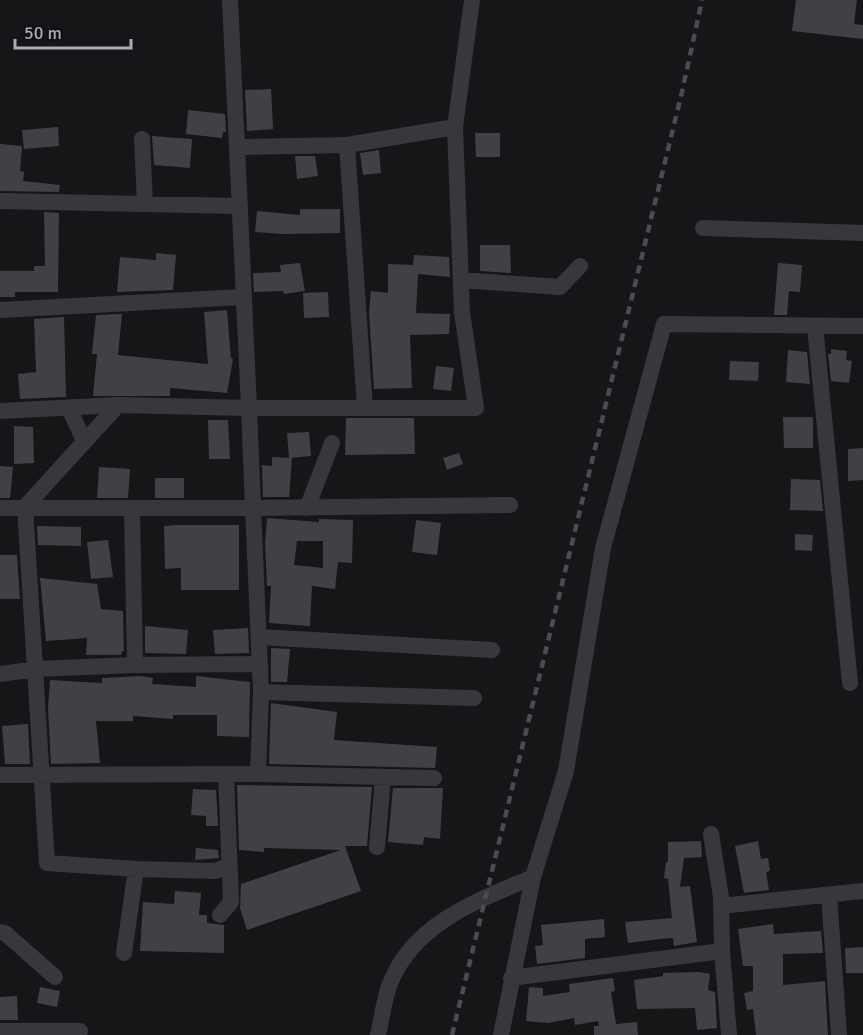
<svg xmlns="http://www.w3.org/2000/svg" width="863" height="1035" font-family="Signika,sans-serif">
  <style>
    .building { fill: #404145; fill-rule: evenodd }
    .lines { fill: none; stroke-linecap: round; stroke-linejoin: round }
    .minor { stroke: #37383d; stroke-width: 16 }
    .rail { stroke: #4a4c52; stroke-width: 4.5; stroke-dasharray: 8 6; stroke-linecap: butt }
  </style>
  <rect width="100%" height="100%" fill="#161618"/>
  <path class="building" d="M796,0H857L854,24L863,25V39L792,31Z
    M271,89L273,129L247,131L245,90Z
    M188,110L225,114L226,132H223L222,138L186,134Z
    M58,127L59,146L24,149L22,130Z
    M475,133H500V157H476Z
    M152,136L192,139L190,168L154,165Z
    M0,144L22,146L20,171L24,172L23,181L60,185L59,192L0,191Z
    M379,150L381,173L363,175L360,153Z
    M295,156H315L318,176L297,179Z
    M300,209H340V233L283,234L255,232L257,211L300,215Z
    M44,212L59,213L58,292H15V297H0V271H34V266H45Z
    M480,245H510L511,273L480,271Z
    M156,253L176,255L173,290L117,292L120,257L156,260Z
    M414,255L449,257L450,277L418,274L416,313L450,314L449,334L410,335L412,388L374,389L369,313L371,291L388,293V264L413,265Z
    M300,263L305,291L284,294L283,291L254,292L253,273L281,272L280,265Z
    M778,263L802,265L800,292L789,291L787,315H774Z
    M328,292L329,317L304,318L303,293Z
    M227,310L231,358L233,359L227,393L170,388V396H93L97,354H92L96,315L122,314L118,355L208,364L204,312Z
    M64,317L66,397L20,399L18,374L36,372L34,319Z
    M831,349L847,351L846,360L852,361L849,383L831,381L828,354H831Z
    M788,350L807,352L810,384L786,382Z
    M730,361L759,362L758,381L729,380Z
    M436,366L454,368L451,391L433,389Z
    M783,417H813V448H784Z
    M346,418H414L415,454L345,455Z
    M208,420H228L230,459H209Z
    M14,426L33,427L34,463L14,464Z
    M309,432L311,456L289,458L287,433Z
    M863,448V480L848,481V449Z
    M459,453L463,464L447,470L443,458Z
    M272,457L292,458L289,497H263L262,465L272,466Z
    M0,466L13,467L10,498H0Z
    M99,467L130,469L128,498H97Z
    M155,478H184V498H155Z
    M791,479L820,480L823,511L790,510Z
    M267,518L319,522V519L353,520L352,563L338,562L335,589L312,586L310,626L269,623L271,586H267L265,543ZM297,541H323V568L294,565Z
    M416,520L441,523L437,555L412,552Z
    M178,525H239V590H181V568L165,569L164,526Z
    M37,526L81,527V546L38,545Z
    M795,534L813,535L812,551L795,550Z
    M108,540L113,577L91,579L87,542Z
    M0,555H17L20,599H0Z
    M40,578L97,584L101,609L123,611L124,651H122L121,655H86L87,638L46,641Z
    M145,626L188,630L186,654L145,653Z
    M248,628L249,653L215,654L213,630Z
    M271,648L290,649L287,682H271Z
    M140,676L153,678L152,684L196,687V676L250,682L249,737L217,736V715H173V719L133,716V721H96L100,763L51,764L48,708L50,680L102,683V678Z
    M271,703L337,712L334,740L437,747L435,768L269,764Z
    M28,724L30,764H5L2,726Z
    M237,785L372,787L367,846H345L361,891L247,930L240,908L241,884L341,850L264,848V852L239,850Z
    M393,788H443L440,839L424,837L423,845L388,842Z
    M193,789L216,790L218,826H206V816L191,815Z
    M701,841L702,857L684,858L680,887L690,886L697,942L674,946L673,938L659,939L628,943L625,922L672,918L668,879L664,878L666,862H668V842Z
    M758,841L761,859L768,858L770,871L766,872L769,890L744,893L735,846Z
    M196,848L218,850L219,858L195,860Z
    M175,891L201,893L199,915H207V923L224,925V953L140,951L143,902L174,904Z
    M604,919L605,937L585,939V958L537,964L535,946L543,945L541,925Z
    M773,924L774,934L821,931L823,953L783,954V985L825,981L828,1035H756L753,1009L747,1010L744,993L753,991V966H743L738,929Z
    M863,947V973H846L845,948Z
    M698,972L710,974L708,990L715,992L717,1028L697,1030L695,1008L637,1009L634,980L663,976V973Z
    M613,978L615,991L611,992L616,1024L637,1022L638,1035H594V1026H599L598,1021L575,1025L574,1018L548,1023L526,1021L529,987L543,988V996L570,992L569,984Z
    M40,987L60,991L57,1007L37,1003Z
    M17,996L18,1020H0V997Z"/>
  <g class="lines">
    <path class="minor" d="M230,0L237,147
      M455,127L472,0
      M142,139L145,204
      M347,145L365,408
      M0,201L240,206
      M703,228L863,233
      M461,280L560,287L580,266
      M0,310L242,297
      M815,326L850,683
      M118,405L25,507L47,863L136,869L216,871L229,865
      M69,408L84,441
      M0,411L118,405L249,408L237,147L347,145L455,127L462,312L476,408H249L253,508L510,505
      M0,508H253L261,692L258,774L0,775
      M307,508L332,443
      M132,509L135,665
      M259,637L492,650
      M0,674L36,669L135,665L260,664
      M261,692L474,698
      M258,774L434,778
      M711,834L721,897L722,951
      M377,847L383,778
      M829,895L839,1035
      M721,906L863,891
      M220,915L231,902L226,774
      M0,932L5,933L55,977
      M124,953L136,869
      M511,978L722,951L729,1035
      M0,1031H80
      M378,1035C382,1018 384,997 391,981C416,922 479,900 533,877
      M501,1035L533,877L566,771L603,548L664,324L863,326"/>
    <path class="rail" d="M452,1035L682,92L702,0"/>
  </g>
  <path d="M15 39v9h116v-9" fill="none" stroke="#a8adb8" stroke-width="3"/>
  <text x="24" y="39" font-size="18" fill="#a8adb8" stroke="#111113" stroke-width="4.5" paint-order="stroke">50 m</text>
</svg>
